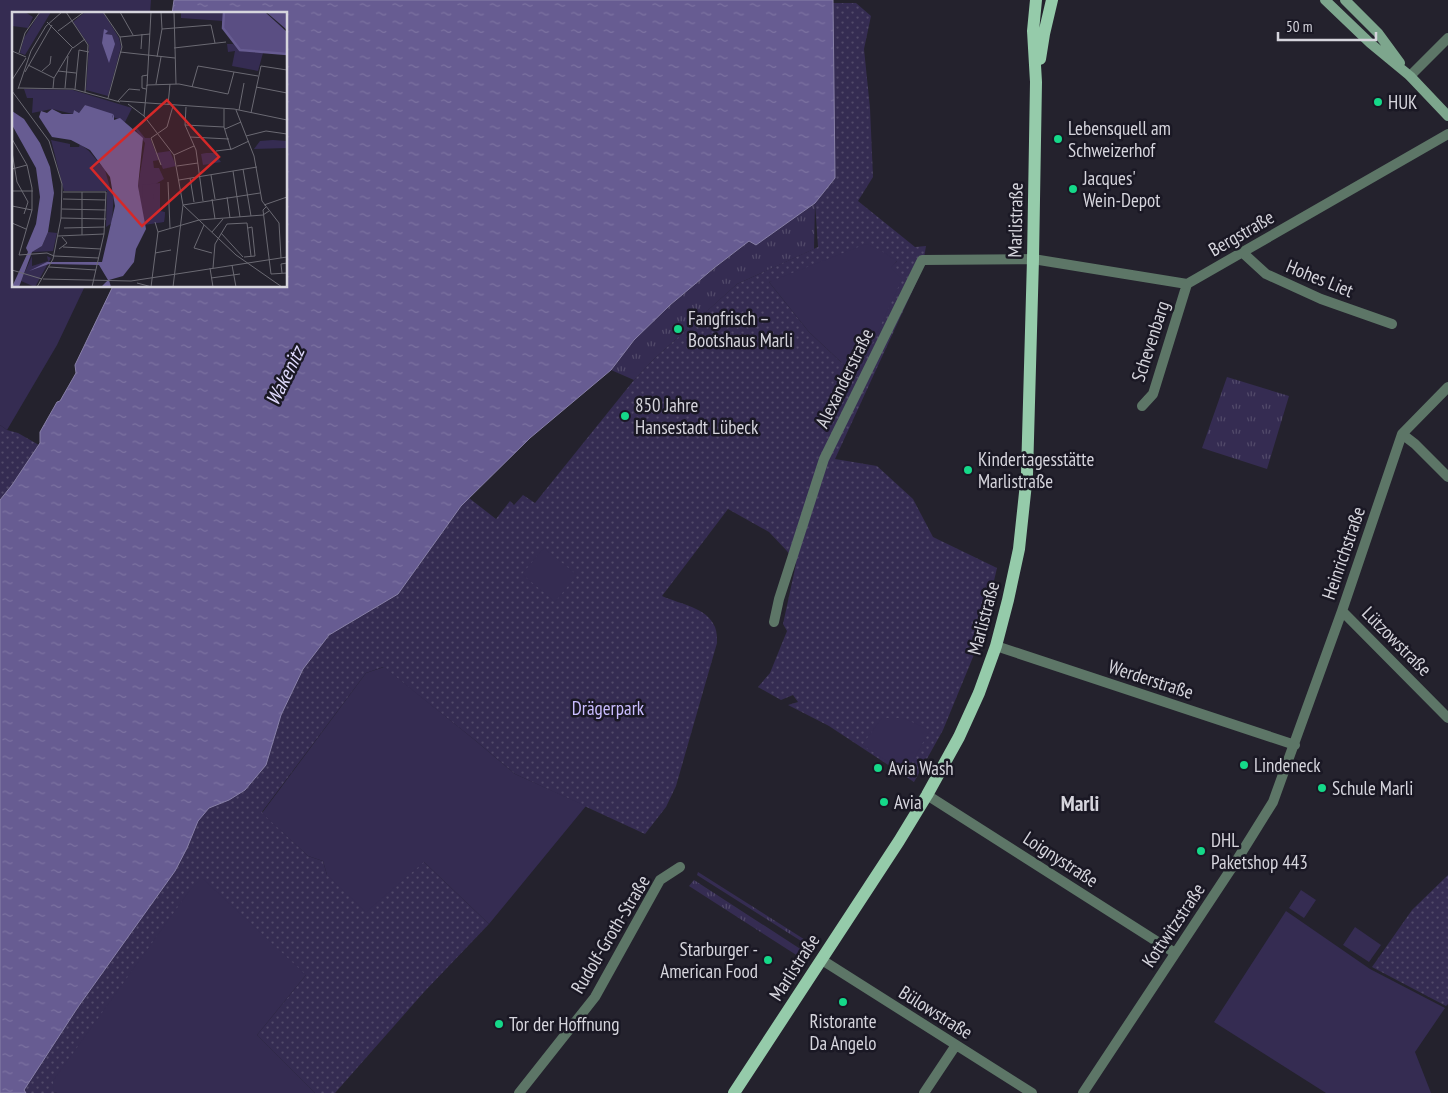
<svg xmlns="http://www.w3.org/2000/svg" width="1448" height="1093" font-family="'PT Sans Narrow',sans-serif">
  <style>
    .grass { fill: url(#grass-tufts) }
    .park { fill: url(#park-dots); fill-rule: evenodd }
    .garden { fill: #352c52 }
    .water { fill: url(#water-ripples); stroke: #8880a8 }
    .lines { fill: none; stroke-linecap: round; stroke-linejoin: round }
    .street { stroke: #5d7667; stroke-width: 10 }
    .secondary { stroke: #7da68d; stroke-width: 10 }
    .primary { stroke: #95cbaa; stroke-width: 12 }
    .poi-dot { fill: #15d989; stroke: #1a1824; stroke-width: 2 }
    .labels { text-anchor: middle; dominant-baseline: central; stroke-width: 5; stroke-linejoin: round; paint-order: stroke }
    .poi-label { font-size: 19px; fill: #d6d5dd; stroke: #1a1824; text-anchor: start }
    .street-label { font-size: 19px; fill: #d6d5dd; stroke: #1a1824 }
    .park-label { font-size: 19px; fill: #cabdff; stroke: #1a1824 }
    .water-label { font-size: 20px; font-style: italic; fill: #e0dbfd; stroke: #1a1824 }
    .quarter-label { font-size: 21px; font-weight: bold; fill: #d6d5dd; stroke: #1a1824 }
    .inset-river { fill: none; stroke: #675c92; stroke-width: 2.5 }
    .inset-road { fill: none; stroke: #6b6a73; stroke-width: 1 }
    .view { fill: #d62828; fill-opacity: 0.15; stroke: #d62828; stroke-width: 2.5 }
    .inset-edge { fill: none; stroke: #d6d5dd; stroke-width: 2.5 }
  </style>
  <defs>
    <pattern id="grass-tufts" width="24" height="20" patternUnits="userSpaceOnUse" patternTransform="scale(1.25)"><rect width="24" height="20" fill="#352c52"/><path d="M3 7l-1-3M5 7V3M7 7l1-3M15 17l-1-3M17 17v-4M19 17l1-3" fill="none" stroke="#524a6a"/></pattern>
    <pattern id="park-dots" width="8" height="8" patternUnits="userSpaceOnUse" patternTransform="scale(1.25)"><rect width="8" height="8" fill="#352c52"/><path d="M2 2h.1M6 6h.1" fill="none" stroke="#524a6a" stroke-width="1.8" stroke-linecap="round"/></pattern>
    <pattern id="water-ripples" width="26" height="14" patternUnits="userSpaceOnUse" patternTransform="scale(1.25)"><rect width="26" height="14" fill="#675c92"/><path d="M2 4q2-2 4 0t4 0M15 11q2-2 4 0t4 0" fill="none" stroke="#7c72a1"/></pattern>
  </defs>
  <rect width="100%" height="100%" fill="#24222d"/>
  <path class="grass" d="M815,203L814,249L737,284L654,359L634,380L611,370C619,360 626,349 635,339C669,303 710,272 749,241L756,245Z
    M1227,377L1289,396L1267,469L1202,448Z
    M698,872L810,943L809,946L697,875Z
    M694,880L805,952L801,958L689,886Z"/>
  <path class="park" d="M833,3H856L871,16L864,49L870,108L873,177L858,201L915,247L926,246L922,270L835,459L877,466L913,499L933,537L997,568L980,640L943,730L914,782L829,726L788,705L798,702L793,695L781,700L758,687L770,673L787,631L783,624L796,564L787,551L769,532L728,509L662,596C679,604 707,607 715,627C717,632 717,638 717,643L676,786L666,807L645,834L515,774L476,741L383,667L366,673L262,812L308,856L323,861L327,875L424,862L489,924L424,992L335,1093H315L257,1035L306,975L54,1092L57,1093H26L23,1090L78,1007L187,848L197,821L209,808L229,800L281,715L303,669L329,635L398,594L461,506L469,498L496,519L510,501L514,505L523,495L535,503L634,380L654,359L718,301L737,284L818,247L815,203L835,178ZM897,261L890,268L857,377L809,332L769,282Z
    M0,425L7,430L18,433L39,445L12,485L0,500Z
    M1448,875V1004L1446,1006L1372,967L1412,910Z"/>
  <path class="garden" d="M0,0H151L150,14H14V286H85L57,345L7,430L0,425Z
    M866,244L880,250L897,261L891,268L902,279L857,377L809,332L769,282Z
    M544,548L577,575L555,602L522,574Z
    M384,667L476,741L515,774L586,806L489,924L424,862L366,912L327,875L323,861L308,856L262,813L366,673Z
    M882,718H903L930,730L906,773L862,745Z
    M202,878L306,975L257,1035L315,1093H57L54,1092L53,1081L190,890Z
    M1301,890L1316,900L1304,918L1289,908Z
    M1286,911L1370,969L1445,1008L1415,1052L1431,1093H1326L1214,1022Z
    M1355,927L1381,945L1369,962L1343,945Z"/>
  <path class="water" d="M174,0H833L835,178L815,203L756,245L749,241L714,268L670,305L634,340L611,370L530,438L461,506L398,594L329,635L303,669L281,715L266,765L245,790L229,800L209,808L198,821L187,848L175,871L78,1007L24,1090L26,1093H0V500L12,485L40,443V432L57,402L60,401L76,373L75,365L113,286H286V14H172Z"/>
  <g class="lines">
    <path class="street" d="M1410,76L1448,38
      M1242,252L1266,274L1321,299L1392,324
      M1142,406L1153,394L1187,284
      M1402,434L1415,444L1448,477
      M1342,611L1448,718
      M774,622L779,599L824,459L922,260L1033,259L1187,284L1448,134
      M996,646L1295,745
      M927,795L1175,953
      M822,960L1032,1093
      M519,1093L595,997L660,880L680,867
      M924,1093L956,1045
      M1083,1093L1235,863L1273,802L1342,611L1402,434L1448,387"/>
    <path class="secondary" d="M1325,0L1370,43L1410,76L1448,116
      M1345,0L1378,33L1400,63"/>
    <path class="primary" d="M1040,59L1044,34L1052,0
      M734,1093L899,841L927,795L959,737L979,693L996,646L1008,600L1019,549L1027,474L1033,259L1036,82L1033,31L1036,0"/>
  </g>
  <g class="poi-dot">
    <circle cx="1378" cy="102" r="5"/>
    <circle cx="1058" cy="139" r="5"/>
    <circle cx="1073" cy="189" r="5"/>
    <circle cx="678" cy="329" r="5"/>
    <circle cx="625" cy="416" r="5"/>
    <circle cx="968" cy="470" r="5"/>
    <circle cx="1244" cy="765" r="5"/>
    <circle cx="878" cy="768" r="5"/>
    <circle cx="1322" cy="788" r="5"/>
    <circle cx="884" cy="802" r="5"/>
    <circle cx="1201" cy="851" r="5"/>
    <circle cx="768" cy="960" r="5"/>
    <circle cx="843" cy="1002" r="5"/>
    <circle cx="499" cy="1024" r="5"/>
  </g>
  <g class="labels">
    <g class="poi-label">
      <text x="1388" y="102">HUK</text>
      <text x="1068" y="128">Lebensquell am<tspan x="1068" dy="22">Schweizerhof</tspan></text>
      <text x="1083" y="178">Jacques'<tspan x="1083" dy="22">Wein-Depot</tspan></text>
      <text x="688" y="318">Fangfrisch –<tspan x="688" dy="22">Bootshaus Marli</tspan></text>
      <text x="635" y="405">850 Jahre<tspan x="635" dy="22">Hansestadt Lübeck</tspan></text>
      <text x="978" y="459">Kindertagesstätte<tspan x="978" dy="22">Marlistraße</tspan></text>
      <text x="1254" y="765">Lindeneck</text>
      <text x="888" y="768">Avia Wash</text>
      <text x="1332" y="788">Schule Marli</text>
      <text x="894" y="802">Avia</text>
      <text x="1211" y="840">DHL<tspan x="1211" dy="22">Paketshop 443</tspan></text>
      <text x="758" y="949" text-anchor="end">Starburger -<tspan x="758" dy="22">American Food</tspan></text>
      <text x="843" y="1021" text-anchor="middle">Ristorante<tspan x="843" dy="22">Da Angelo</tspan></text>
      <text x="509" y="1024">Tor der Hoffnung</text>
    </g>
    <g class="street-label">
      <text transform="translate(1015 220) rotate(-89)">Marlistraße</text>
      <text transform="translate(1241 233) rotate(-30)">Bergstraße</text>
      <text transform="translate(1320 278) rotate(22)">Hohes Liet</text>
      <text transform="translate(1150 341) rotate(-72)">Schevenbarg</text>
      <text transform="translate(844 378) rotate(-64)">Alexanderstraße</text>
      <text transform="translate(1343 553) rotate(-71)">Heinrichstraße</text>
      <text transform="translate(983 618) rotate(-75)">Marlistraße</text>
      <text transform="translate(1397 641) rotate(45)">Lützowstraße</text>
      <text transform="translate(1151 679) rotate(18)">Werderstraße</text>
      <text transform="translate(1061 859) rotate(33)">Loignystraße</text>
      <text transform="translate(1173 925) rotate(-56)">Kottwitzstraße</text>
      <text transform="translate(610 934) rotate(-59)">Rudolf-Groth-Straße</text>
      <text transform="translate(794 967) rotate(-57)">Marlistraße</text>
      <text transform="translate(936 1012) rotate(32)">Bülowstraße</text>
    </g>
    <g class="park-label">
      <text x="608" y="708">Drägerpark</text>
    </g>
    <g class="water-label">
      <text transform="translate(285 376) rotate(-64)">Wakenitz</text>
    </g>
    <g class="quarter-label">
      <text x="1080" y="803">Marli</text>
    </g>
  </g>
  <g transform="translate(12 12)">
    <rect width="275" height="275" fill="#24222d"/>
    <path d="M215,32H221L230,39L251,41L246,59L220,54L223,39L216,40Z" fill="#352c52"/>
    <path d="M211,0H253L275,20V42L227,38L210,15ZM254,0H275V18L267,11Z" fill="#5a4e83"/>
    <path d="M0,0H13L21,5L16,16L0,14ZM73,0H91L107,26L109,35L96,84L74,78L77,33L61,10ZM125,116L133,126H138L144,141L158,139L164,154L151,157L147,148L141,149L142,156H147L152,167L142,173V182H148V199L153,200L152,210L132,213L126,174L133,131L123,117ZM261,128L275,129V136L242,137L248,129ZM102,178L100,211L94,215L95,179ZM36,220L45,221L41,239L20,240L30,234ZM20,244V254L36,249L35,244L39,246L23,275L9,269Z" fill="#352c52"/>
    <path d="M28,0H39L13,43L8,41L12,26ZM169,0H211V9L169,6ZM12,77L61,78L120,96L113,110L73,93L67,101L62,98L61,102L40,97L20,101L21,86H15ZM39,128L58,132V135H67L68,132L77,139L93,158L99,179H52ZM194,141H202L209,150L191,153L189,142ZM148,171V182H142L141,187H131L130,173ZM131,193H141V199L153,200L152,210L133,211Z" fill="#352c52"/>
    <path d="M92,17L96,19L93,22L100,23L103,32L97,51L90,31ZM73,93L101,102L100,106L102,102V108L108,106L131,126L126,174L134,217L124,237L122,250L111,264L97,268L99,275H89L96,268L87,253L37,252L17,259L35,250H90L103,194L98,165L78,138L59,128L40,125L27,105L29,99L35,101L40,97L50,102H61L62,98L67,101ZM0,99L12,107L28,131L38,155L42,181L36,220L30,234L20,240L7,275H0L16,240L14,236L24,212L28,185L24,156L0,113Z" fill="#675c92"/>
    <path class="inset-river" d="M212,0L211,16L228,38L275,42"/>
    <path class="inset-road" d="M54,0L76,33L73,80M91,0L108,25L110,35L96,86M108,0L121,23M162,0L164,72M35,10L61,36L73,27M150,17L199,13L203,31M46,19L72,0M108,25L138,22M162,36L214,30M129,37L130,22M0,39L14,45M108,40L163,46M7,41L13,21L28,0M145,45L150,17L149,0M16,53L42,66M30,59L38,52L39,44M46,59L64,61M13,60L40,13M0,68L14,46M144,72L149,45M135,73L167,72L216,82L222,60M135,73L132,104L162,143L171,193L161,275M135,74L139,0M180,75L186,54L246,64M244,75L275,81M7,76L61,77L108,90M41,76L42,66L60,36M53,76L56,44M6,77L19,39L34,14L50,0M63,77L67,38L77,40M134,77L130,76V64L136,63M0,79L37,129L50,172L49,206L41,247L25,275M106,89L117,77L128,78M108,89L222,97L275,108M116,92L132,104M156,93L158,72M174,95L173,113L184,138L191,189M212,97V115L219,138M224,98L242,144L250,189L267,211L269,246M227,98L232,71M239,101L249,54L275,58M173,113L212,115M213,117L229,110M234,124L254,119L275,122M178,125L217,127M0,127L15,153L20,176V198L7,243L35,241L42,244M204,139L220,137L237,129M0,140L5,170L16,190L12,202M162,143L182,134M149,153L139,126L155,115L161,94M165,154L186,151M0,157L15,153M231,157L239,204M221,159L228,205M199,163L203,187M178,166L182,190M167,168L245,155M156,170L158,216M0,179H21M51,180H94L92,222L80,275M215,185L218,206M51,187L94,188M200,187L203,207M171,193L248,181M171,193L224,243L270,275M252,193L275,185M0,194L20,198M254,195L251,198L259,262M50,197L94,198M49,206L94,207M0,211L14,217M192,213L182,236L200,241M52,216L93,215M146,220L187,208L251,203L257,199M200,220L211,207M209,221L231,245M70,223V180M46,224L92,222M51,235L89,237M47,237L55,231L50,225M143,241L159,238M42,244L87,246M232,245L243,244L240,215L236,216M220,253L224,275M37,255L84,258M198,256L201,275M201,256L203,232L215,212L235,211L239,244M0,258L30,267M270,261L269,252L275,251M259,262L275,261M199,266L228,262M31,267L119,269L275,245M125,271L140,275M139,275L146,220L143,210"/>
    <path class="view" d="M155,88L207,145L130,214L79,156Z"/>
    <rect width="275" height="275" class="inset-edge"/>
  </g>
  <path d="M1278 32v8h98v-8" fill="none" stroke="#d6d5dd" stroke-width="2.5"/>
  <text x="1286" y="32" font-size="15" fill="#d6d5dd" stroke="#1a1824" stroke-width="4" paint-order="stroke">50 m</text>
</svg>
